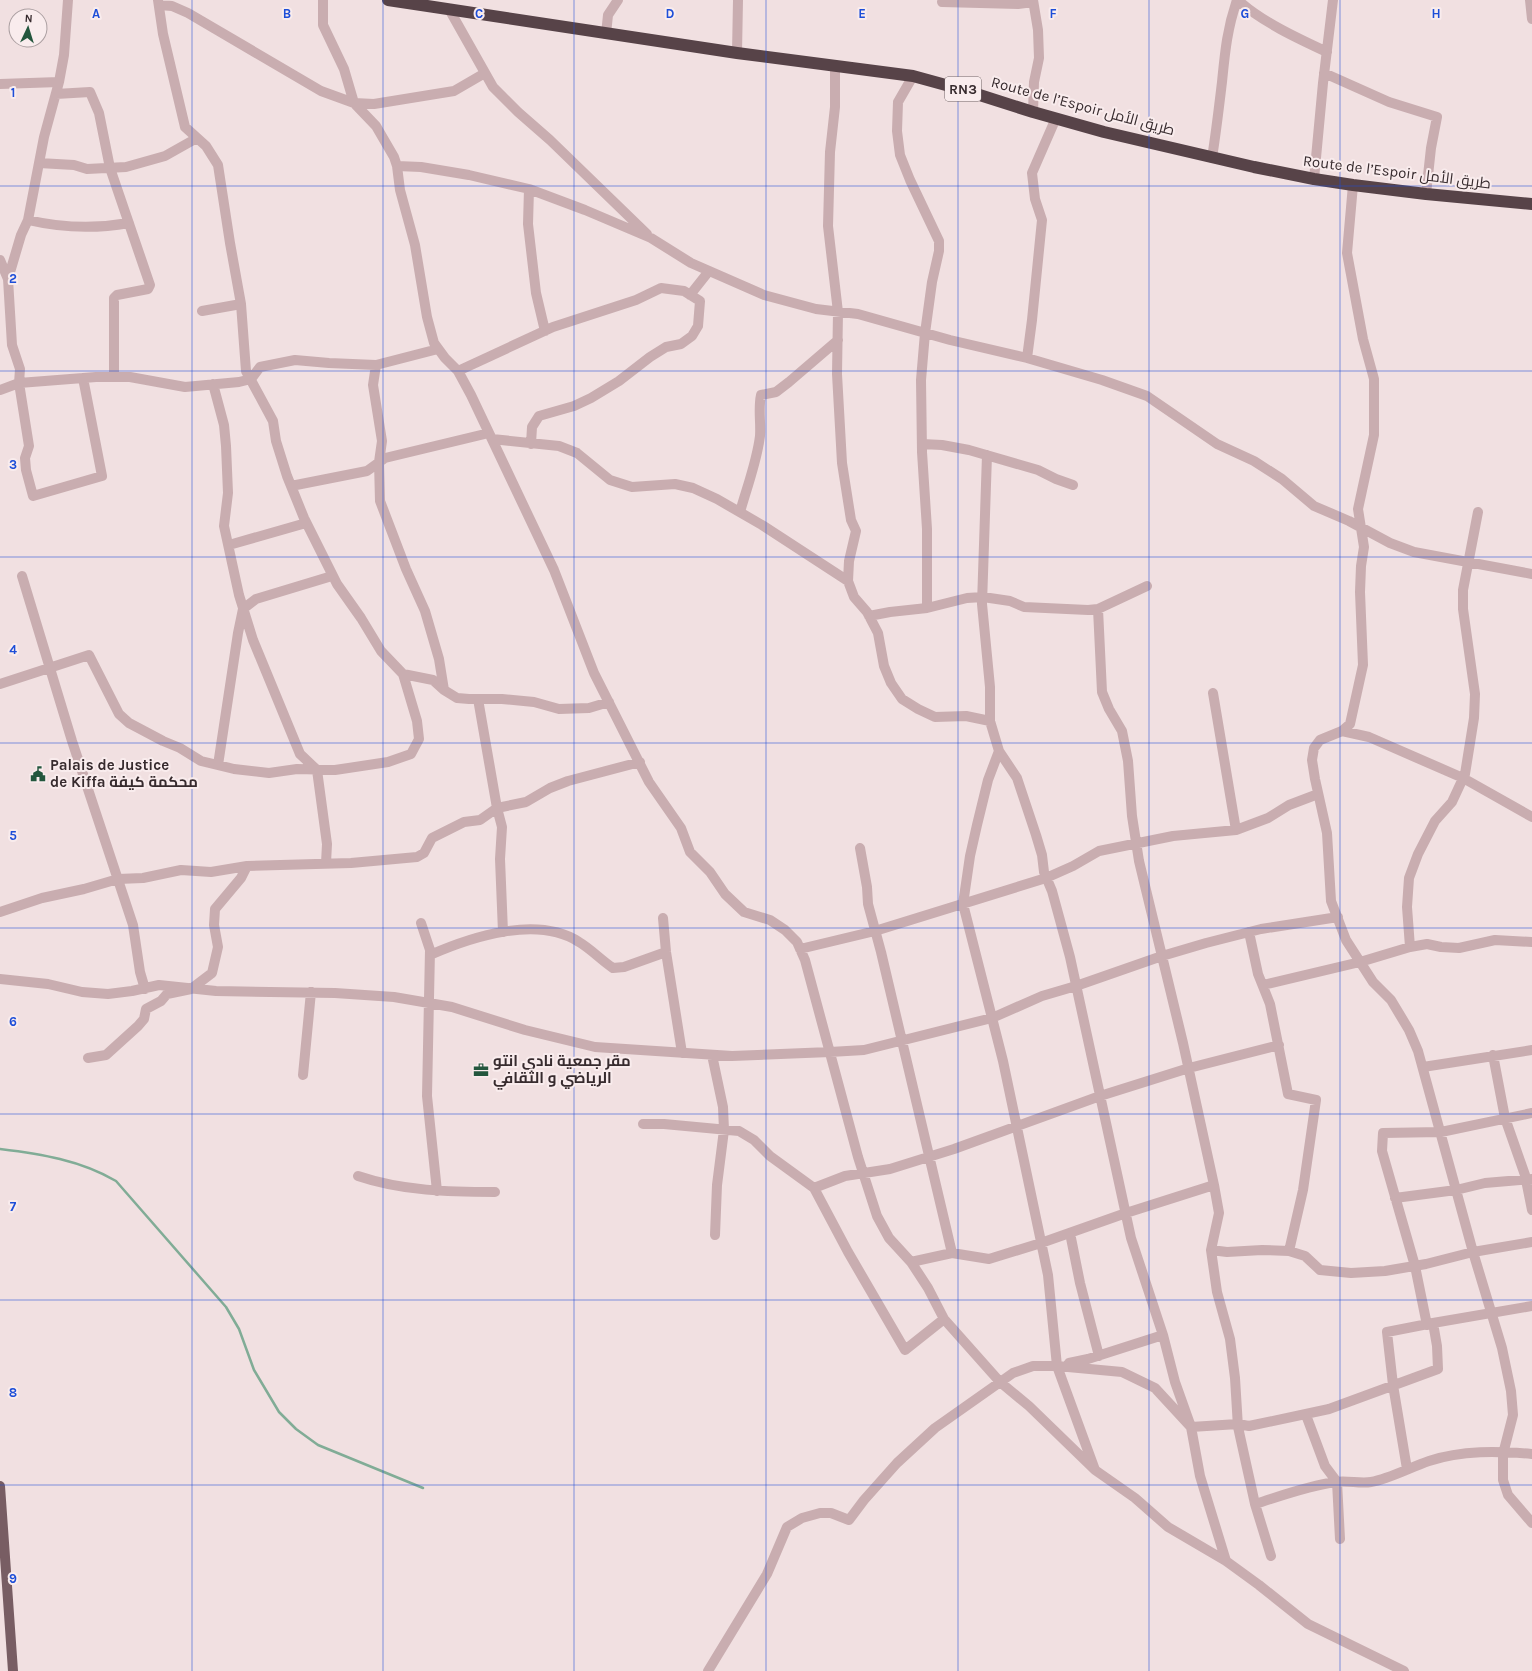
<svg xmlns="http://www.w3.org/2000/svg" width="1532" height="1671" font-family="Karla,Cairo,sans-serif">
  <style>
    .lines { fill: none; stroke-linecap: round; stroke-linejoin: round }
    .stream { stroke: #81ac96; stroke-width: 2.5 }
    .street { stroke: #c9adb0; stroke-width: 10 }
    .primary { stroke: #785d63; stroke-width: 10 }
    .highway { stroke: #574348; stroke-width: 12 }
    .grid { fill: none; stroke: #1d4ed8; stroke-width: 1; stroke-opacity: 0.55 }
    .labels { text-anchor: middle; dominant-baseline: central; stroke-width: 4; stroke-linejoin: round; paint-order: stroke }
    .shield { fill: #f9eced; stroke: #716567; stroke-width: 1 }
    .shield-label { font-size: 14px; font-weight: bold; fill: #372b2e }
    .street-label { font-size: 15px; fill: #372b2e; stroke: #f9eced }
    .poi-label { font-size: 15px; font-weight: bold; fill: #372b2e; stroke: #f9eced; text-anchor: start }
    .grid-label { font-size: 13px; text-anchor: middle; font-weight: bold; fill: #1d4ed8; stroke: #f9eced; stroke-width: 4; stroke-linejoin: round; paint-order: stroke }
  </style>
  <rect width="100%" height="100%" fill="#f1e0e1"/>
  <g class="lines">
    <path class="stream" d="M0,1149C41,1154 80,1160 116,1181L226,1307L239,1329L254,1370L279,1412L296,1429L318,1445L423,1488"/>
    <path class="street" d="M323,0V25L344,69L354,103L376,126L394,157L397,166L400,190L415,245L427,317L434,343L445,358L458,371L471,395L554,570L594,673L649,782L681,828L690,852L710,872L725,894L744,912L770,920L785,930L797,942L805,960L858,1157L877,1216L889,1238L911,1262L928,1288L944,1319L1000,1382L1029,1406L1095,1470
      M1238,0C1260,21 1299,39 1327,52
      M1530,0L1532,19
      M942,2L1018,4L1033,2
      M159,5L172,6L188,13L321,91L354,103L374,104L454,91L485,73
      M449,9L493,87L518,112L550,140L647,234
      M606,34L608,15L618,0
      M737,53L738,0
      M835,65V107L830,152L828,226L838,312L837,374L842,463L851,520L856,531L849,561L848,581L854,597L867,612L878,633L884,666L891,683L902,699L918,709L935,717L966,716L990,721
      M1324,73L1389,102L1437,117L1431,148L1426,194
      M913,76L898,102L897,131L900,155L910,180L939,241V251L932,282L925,333L921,380L922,452L927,529V608
      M0,84L59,82
      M56,94L90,92L99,113L110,168L150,285L148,289L117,295L114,298V377
      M1033,112L1034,82L1039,58L1038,30L1033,0
      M1212,158C1216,133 1219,107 1222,82C1225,52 1227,29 1237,0
      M39,163L74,165L87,169L126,167L165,156L197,138
      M397,166L421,167L469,175L529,189L585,210L651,238L691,263L764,295L816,309L858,314L950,340L1027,358L1102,380L1147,396L1217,444L1254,461L1282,479L1314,506L1349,521L1390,543L1414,552L1532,574
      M1314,179L1323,83L1333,0
      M1353,185L1347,253L1363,339L1374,379V435L1358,509L1364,547L1361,566L1360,592L1363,665L1350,724L1342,731L1320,740L1314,748L1312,760L1315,779L1327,833L1331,901L1346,940L1373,982L1391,1000L1409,1030L1418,1051L1473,1252L1502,1348L1511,1391L1513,1415L1503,1454V1480L1508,1495L1532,1523
      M529,189L528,224L536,293L545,331
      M28,220C62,228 95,229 129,223
      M0,260L8,279L12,345L20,369L19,383L29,446L25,458L26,470L33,496L102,476L83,378
      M8,279L21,235L28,220L44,137L59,82L64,55L68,0
      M690,295L709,271
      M202,311L241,304
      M1027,358L1032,320L1042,220L1035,199L1032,173L1056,118
      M376,365L373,385L382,441L379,462L380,501L406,569L425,611L439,659L444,690
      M458,371L553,327L636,300L661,288L684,291L700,301L698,326L692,336L681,344L666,347L650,357L619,381L591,398L574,406L539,416L532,427L531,444
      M213,384L224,425L226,446L228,493L224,526L239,595L253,640L300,754L317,770L327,844L326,863
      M0,390L19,383L96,377H130L185,387L239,382L251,379L260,367L295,360L329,363L376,365L438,349
      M492,439L559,446L577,453L610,480L632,487L675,484L693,488L717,499L762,525L848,581
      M922,444L942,445L969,450L1038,470L1056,479L1073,485
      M987,455L982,604L990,687V721L999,751L1017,778L1036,835L1042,855L1044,872L1052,891L1070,957L1131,1238L1163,1335L1175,1382L1191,1427L1200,1476L1226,1561
      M291,486L367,471L385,458L489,433
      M740,512C747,487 757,461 760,436C761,422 758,409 761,395L776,392L789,382L838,340
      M229,545L306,523
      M22,576L72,741L133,925L140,972L145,989
      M1098,609L1102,692L1109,709L1122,731L1128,761L1132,816L1139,861L1183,1043L1214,1185L1219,1213L1211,1250L1217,1292L1230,1339L1235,1378L1238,1427L1255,1504L1271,1556
      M869,616L890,612L927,608L967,598L983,597L1010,601L1024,607L1088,610L1098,609L1147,586
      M403,674L433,680L444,690L457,698L469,699H502L534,702L559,709L589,708L609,702
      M0,684L89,655L119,714L129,723L163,741L180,748L201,761L234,769L269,773L297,769L335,770L388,762L411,754L419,739L417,721L403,674L381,651L361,618L337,584L304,518L287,476L276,441L273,421L246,371L241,304L230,243L218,165L206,146L185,127L163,34L158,0
      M1213,693L1236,830
      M1342,731L1369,737L1463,778L1532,817
      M999,751L988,780L977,825L970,856L963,904L1003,1061L1048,1275L1057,1366L1095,1470L1135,1498L1168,1527L1226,1561L1259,1585L1308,1624L1404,1671
      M218,765L238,633L243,609L256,599L332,576
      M860,848L867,887L868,904L881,952L952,1253
      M0,912L42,898L84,889L118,879L143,878L181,870L211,872L247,866L351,863L417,857L424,853L432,838L464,822L480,820L497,808L478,699
      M663,918L666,952L682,1053
      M421,923L430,950L427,1096L437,1191
      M503,932L500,859L502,827L497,808L526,802L550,788L568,781L640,762
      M1249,932L1258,974L1270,1004L1288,1094L1316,1100L1303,1190L1289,1251
      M1410,947L1407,907L1409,878L1418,854L1435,821L1452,802L1465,774L1474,718L1475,694L1463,609V590L1478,512
      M800,949L875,931L1046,878L1073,866L1099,851L1173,836L1236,830L1268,818L1289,805L1318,794
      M430,955C471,937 537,915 579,942C591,949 601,960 613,968L624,967L666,952
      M0,979L48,984L82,992L108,994L132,991L159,985L216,991L335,993L394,997L452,1007L525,1030L595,1047L732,1056L830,1052L864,1050L992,1018L1042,996L1076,986L1162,956L1206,943L1261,929L1338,917
      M1263,985L1360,962L1410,947L1427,944L1441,947L1459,948L1495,940L1532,942
      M712,1055L723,1107L724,1130L717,1185L715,1235
      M1493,1055L1505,1118L1525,1175L1532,1210
      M88,1058L106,1055L138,1026L144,1019L146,1009L161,1001L167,994L191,989L212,973L218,947L214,925L215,909L241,878L247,866
      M1423,1067L1532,1050
      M303,1075L311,992
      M643,1124H664L739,1131L754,1140L770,1156L814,1188L848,1252L905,1350L944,1319
      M358,1176C402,1191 450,1192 495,1192
      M814,1188L845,1176L890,1169L954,1149L1100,1096L1189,1068L1279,1045
      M1395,1198L1456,1190L1485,1183L1532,1179
      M1070,1233L1080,1283L1099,1356
      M1211,1250L1227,1252L1262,1250L1289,1251L1305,1256L1320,1270L1351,1273L1385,1271L1426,1264L1473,1252L1532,1242
      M911,1262L952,1253L989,1259L1041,1243L1126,1213L1214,1185
      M1427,1325L1415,1266L1382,1151L1383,1133L1441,1132L1532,1113
      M1069,1363L1088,1359L1163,1335
      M1306,1415L1325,1466L1337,1482L1340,1539
      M1407,1469L1393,1385L1387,1332L1433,1323L1532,1306
      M1255,1504C1281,1496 1307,1486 1335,1482C1347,1480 1360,1484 1371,1482C1389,1479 1411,1467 1429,1461C1462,1450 1498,1451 1532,1454
      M708,1671L767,1574L787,1527L802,1518L820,1513H831L849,1520L864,1500L897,1463L935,1428L1013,1373L1033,1366H1057L1122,1372L1155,1388L1191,1427L1238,1424L1249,1426L1329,1409L1438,1369L1437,1346L1433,1323"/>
    <path class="primary" d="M0,1486L13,1671"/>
    <path class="highway" d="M388,0L737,53L913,76L964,90L1033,112L1104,132L1254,167L1314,179L1353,185L1426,194L1532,204"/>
  </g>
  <path class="grid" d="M192,0V1671M383,0V1671M574,0V1671M766,0V1671M958,0V1671M1149,0V1671M1340,0V1671M0,186H1532M0,371H1532M0,557H1532M0,743H1532M0,928H1532M0,1114H1532M0,1300H1532M0,1485H1532"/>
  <defs>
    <g id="civic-bare" transform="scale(1.2)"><path d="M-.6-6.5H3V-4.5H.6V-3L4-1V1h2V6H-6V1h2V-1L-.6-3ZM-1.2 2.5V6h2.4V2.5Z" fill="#23563d" stroke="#f9eced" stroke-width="2.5" paint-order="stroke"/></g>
    <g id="office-bare" transform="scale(1.2)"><path d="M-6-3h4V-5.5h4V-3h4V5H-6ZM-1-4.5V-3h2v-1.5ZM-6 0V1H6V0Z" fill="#23563d" stroke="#f9eced" stroke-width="2.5" paint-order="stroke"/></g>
  </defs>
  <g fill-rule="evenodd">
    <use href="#civic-bare" x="38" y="774"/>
    <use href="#office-bare" x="481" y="1070"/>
  </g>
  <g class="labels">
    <rect class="shield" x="945" y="77" width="36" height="24" rx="3"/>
    <g class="shield-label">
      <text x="963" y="89">RN3</text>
    </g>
    <g class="street-label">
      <text transform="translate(1083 106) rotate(15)">Route de l’Espoir طريق الأمل</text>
      <text transform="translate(1397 172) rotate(7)">Route de l’Espoir طريق الأمل</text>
    </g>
    <g class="poi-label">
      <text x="50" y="765">Palais de Justice<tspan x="50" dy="17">de Kiffa محكمة كيفة</tspan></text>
      <text x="493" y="1061">مقر جمعية نادي انتو<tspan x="493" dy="17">الرياضي و الثقافي</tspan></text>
    </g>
  </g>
  <g class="grid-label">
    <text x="96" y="18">A</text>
    <text x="287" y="18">B</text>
    <text x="479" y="18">C</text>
    <text x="670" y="18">D</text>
    <text x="862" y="18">E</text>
    <text x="1053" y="18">F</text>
    <text x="1245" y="18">G</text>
    <text x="1436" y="18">H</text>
    <text x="13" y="97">1</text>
    <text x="13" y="283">2</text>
    <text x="13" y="469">3</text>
    <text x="13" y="654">4</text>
    <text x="13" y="840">5</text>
    <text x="13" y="1026">6</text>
    <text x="13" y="1211">7</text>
    <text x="13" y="1397">8</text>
    <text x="13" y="1583">9</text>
  </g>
  <g transform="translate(28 28) rotate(4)"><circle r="19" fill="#f9eced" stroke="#ab9fa1"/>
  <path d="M0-3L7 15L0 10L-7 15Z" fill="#23563d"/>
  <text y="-6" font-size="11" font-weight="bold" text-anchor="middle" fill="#372b2e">N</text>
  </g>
</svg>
